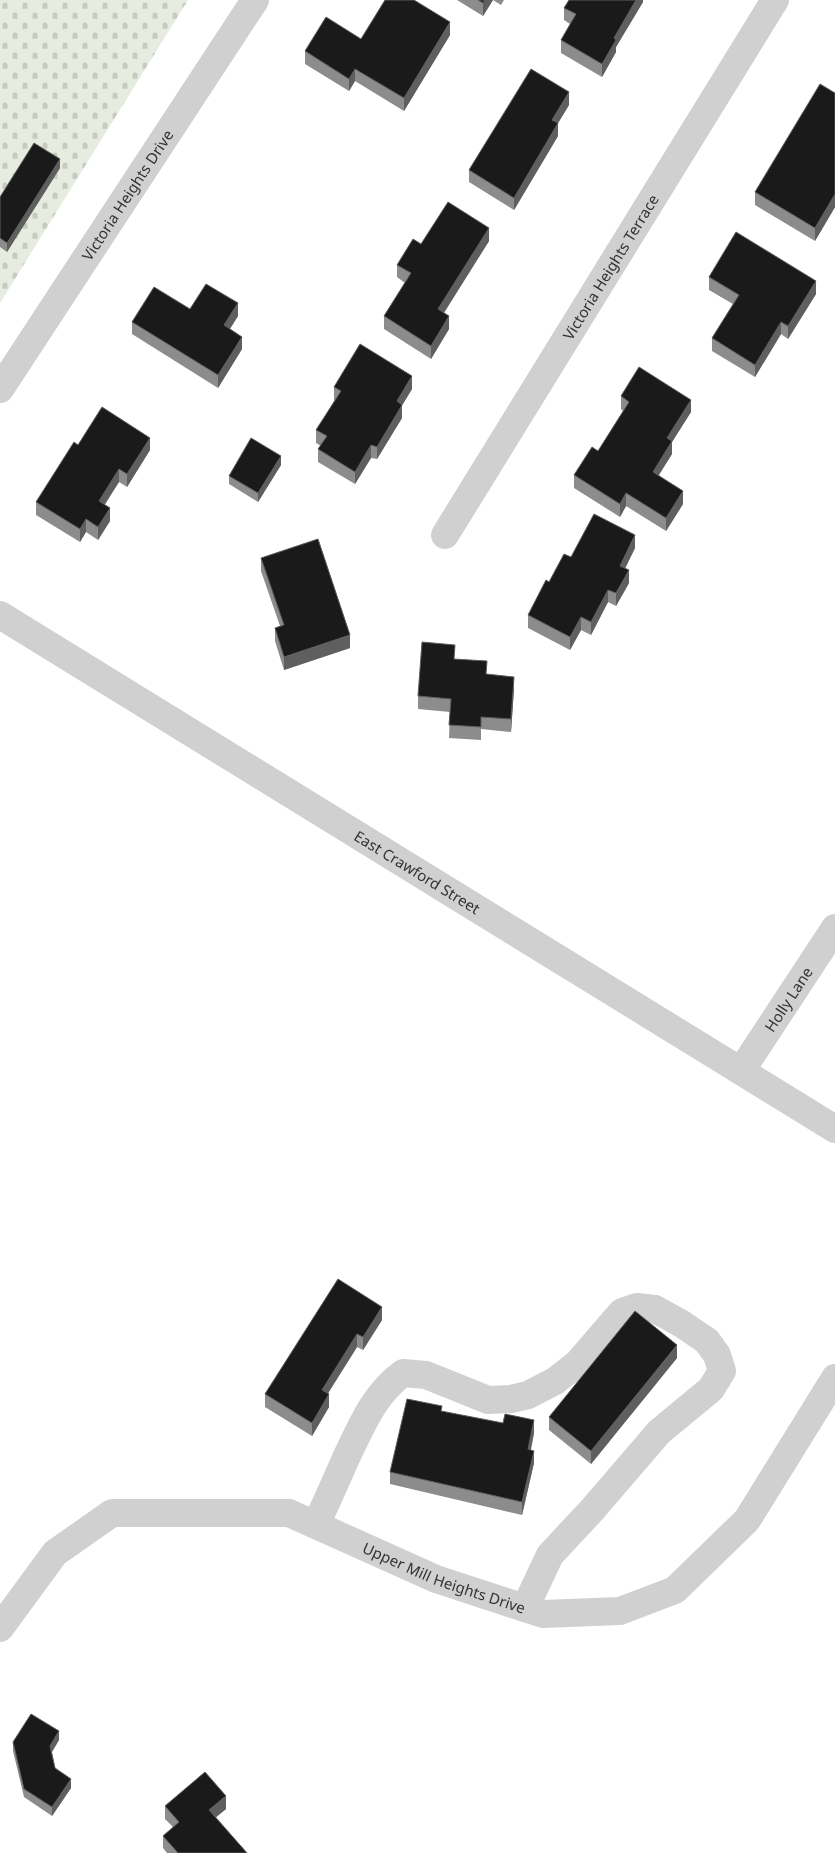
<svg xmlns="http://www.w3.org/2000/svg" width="835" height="1853" font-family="'Noto Sans',sans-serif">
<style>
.cemetery{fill:url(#cemetery-stones)}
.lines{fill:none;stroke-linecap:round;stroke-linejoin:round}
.minor{stroke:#d0d0d0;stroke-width:28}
.wall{fill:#8c8c8c}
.shaded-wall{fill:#5f5f5f}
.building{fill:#1a1a1a;stroke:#5f5f5f}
.labels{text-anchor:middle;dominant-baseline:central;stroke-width:5;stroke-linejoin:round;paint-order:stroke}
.street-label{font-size:15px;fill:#333;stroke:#fff}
</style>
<defs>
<pattern id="cemetery-stones" width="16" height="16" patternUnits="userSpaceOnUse" patternTransform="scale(1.25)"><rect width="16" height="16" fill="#e6ecdf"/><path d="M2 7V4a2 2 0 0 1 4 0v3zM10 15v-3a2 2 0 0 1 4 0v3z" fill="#c6cbc0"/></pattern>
</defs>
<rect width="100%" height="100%" fill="#fff"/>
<path class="cemetery" d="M 0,0 L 188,0 L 0,303 Z"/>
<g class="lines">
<g class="minor">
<path id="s1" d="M 0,389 L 255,0"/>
<path id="s2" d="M 445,535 L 775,0"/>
<path id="s3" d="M 0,615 L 835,1129"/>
<path id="s4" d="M 741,1071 L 835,928"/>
<path d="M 316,1525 C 326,1503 336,1481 346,1458 C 361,1427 374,1394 403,1373 L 426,1375 L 488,1400 L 511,1399 L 528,1395 L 555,1381 L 578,1363 L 622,1312 L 637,1307 L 655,1309 L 682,1324 L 707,1341 L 717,1355 L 722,1371 L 711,1389 L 659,1432 L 592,1510 L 550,1555 L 525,1608"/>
<path id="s5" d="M 0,1628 L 55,1553 L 112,1513 L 289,1513 L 436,1579 L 543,1614 L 620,1611 L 675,1590 L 747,1520 L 835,1378"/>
</g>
</g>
<g class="wall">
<path d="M 457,0 L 493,0 L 483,16 Z"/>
<path d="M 493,0 L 504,0 L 501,5 Z"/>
<path d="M 643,0 L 643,2 L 616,47 L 616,52 L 602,77 L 561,53 L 561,40 L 570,24 L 564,20 L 564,8 Z"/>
<path d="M 450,35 L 404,111 L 355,81 L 349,91 L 305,64 L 305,51 L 361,39 Z"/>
<path d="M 835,93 L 835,207 L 815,241 L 755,205 L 755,192 Z"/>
<path d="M 569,105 L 558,123 L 558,136 L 514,210 L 469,182 L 469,170 Z"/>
<path d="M 60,168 L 7,252 L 0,247 L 0,197 Z"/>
<path d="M 489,241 L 444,313 L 449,329 L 431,359 L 384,329 L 384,316 L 405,283 L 397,277 L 397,265 L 421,244 Z"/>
<path d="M 709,277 L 816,294 L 788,339 L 781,334 L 755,377 L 712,351 L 712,338 L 733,304 L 709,290 Z"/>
<path d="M 190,309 L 238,316 L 230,329 L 242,349 L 218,388 L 132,334 L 132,322 Z"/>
<path d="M 334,387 L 412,389 L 402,405 L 402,418 L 377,459 L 371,458 L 355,484 L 318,462 L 318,449 L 321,446 L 316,443 L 316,430 L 335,400 L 334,400 Z"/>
<path d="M 621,396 L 691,412 L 672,442 L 672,454 L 659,475 L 683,504 L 666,531 L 626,506 L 620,517 L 574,488 L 574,475 L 598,451 L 623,411 L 621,409 Z"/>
<path d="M 78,445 L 150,450 L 127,487 L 119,482 L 104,504 L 110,521 L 98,540 L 86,532 L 80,542 L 36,515 L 36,502 Z"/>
<path d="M 281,465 L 258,502 L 229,484 L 229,476 Z"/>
<path d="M 635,548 L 625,568 L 629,583 L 616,606 L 608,602 L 591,635 L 581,630 L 570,650 L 528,628 L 528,615 L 549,582 L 571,557 Z"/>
<path d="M 261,558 L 350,648 L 284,670 L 275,641 L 275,628 L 280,626 L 261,571 Z"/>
<path d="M 455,659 L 487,674 L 514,689 L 511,732 L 481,729 L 481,740 L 449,738 L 450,712 L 418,709 L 418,696 Z"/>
<path d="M 338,1279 L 382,1320 L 363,1350 L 357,1347 L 328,1393 L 329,1407 L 312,1436 L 265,1407 L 265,1394 Z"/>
<path d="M 677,1358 L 591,1464 L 549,1430 L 549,1417 Z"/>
<path d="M 442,1411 L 534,1433 L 531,1450 L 534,1463 L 522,1515 L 390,1484 L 390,1472 Z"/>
<path d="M 59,1740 L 52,1752 L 55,1768 L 71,1788 L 52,1816 L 24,1797 L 13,1751 L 13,1742 Z"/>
<path d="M 165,1806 L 226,1809 L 216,1817 L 247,1853 L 167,1853 L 163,1848 L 163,1836 L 173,1827 L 165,1819 Z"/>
</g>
<g class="shaded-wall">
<path d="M 485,0 L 493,0 L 483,16 L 483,3 Z"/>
<path d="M 636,0 L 643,0 L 643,2 L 616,47 L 616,52 L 602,77 L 602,64 L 614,38 Z"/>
<path d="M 450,22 L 450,35 L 404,111 L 404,98 Z"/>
<path d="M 355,69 L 355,81 L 349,91 L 349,79 Z"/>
<path d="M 569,92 L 569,105 L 552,133 L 552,120 Z"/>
<path d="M 558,123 L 558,136 L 514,210 L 514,198 Z"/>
<path d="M 60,159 L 60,168 L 7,252 L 7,243 Z"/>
<path d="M 835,194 L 835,207 L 815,241 L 815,228 Z"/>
<path d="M 489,228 L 489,241 L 438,322 L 438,309 Z"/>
<path d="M 816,281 L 816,294 L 788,339 L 788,326 Z"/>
<path d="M 238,303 L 238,316 L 224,338 L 224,325 Z"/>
<path d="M 449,316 L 449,329 L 431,359 L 431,346 Z"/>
<path d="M 781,322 L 781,334 L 755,377 L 755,365 Z"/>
<path d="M 242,337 L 242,349 L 218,388 L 218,375 Z"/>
<path d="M 412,376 L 412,389 L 397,414 L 397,401 Z"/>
<path d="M 691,400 L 691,412 L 672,442 L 672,454 L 653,484 L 653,472 L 667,438 Z"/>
<path d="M 402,405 L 402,418 L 377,459 L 377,447 Z"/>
<path d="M 150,438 L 150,450 L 127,487 L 127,474 Z"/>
<path d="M 371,445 L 371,458 L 355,484 L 355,472 Z"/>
<path d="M 281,456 L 281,465 L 258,502 L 258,493 Z"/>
<path d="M 119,469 L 119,482 L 99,514 L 99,501 Z"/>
<path d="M 683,491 L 683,504 L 666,531 L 666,518 Z"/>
<path d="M 626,493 L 626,506 L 620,517 L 620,504 Z"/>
<path d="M 110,508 L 110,521 L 98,540 L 98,527 Z"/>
<path d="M 86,519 L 86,532 L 80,542 L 80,529 Z"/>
<path d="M 635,535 L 635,548 L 620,579 L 620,566 Z"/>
<path d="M 629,570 L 629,583 L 616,606 L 616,593 Z"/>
<path d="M 608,590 L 608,602 L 591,635 L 591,622 Z"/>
<path d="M 581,617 L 581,630 L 570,650 L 570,637 Z"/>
<path d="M 350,635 L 350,648 L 284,670 L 284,657 Z"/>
<path d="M 514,677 L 514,689 L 511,732 L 511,719 Z"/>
<path d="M 382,1307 L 382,1320 L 363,1350 L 363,1337 Z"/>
<path d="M 357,1334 L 357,1347 L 322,1403 L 322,1390 Z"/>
<path d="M 677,1345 L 677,1358 L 591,1464 L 591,1451 Z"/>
<path d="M 329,1394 L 329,1407 L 312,1436 L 312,1423 Z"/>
<path d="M 534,1420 L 534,1433 L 528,1462 L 528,1449 Z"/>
<path d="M 534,1451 L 534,1463 L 522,1515 L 522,1502 Z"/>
<path d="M 59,1731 L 59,1740 L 50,1755 L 50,1746 Z"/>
<path d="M 71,1779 L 71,1788 L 52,1816 L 52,1807 Z"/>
<path d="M 226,1796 L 226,1809 L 209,1823 L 209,1810 Z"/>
</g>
<g class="building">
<path d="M 385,0 L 414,0 L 450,22 L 404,98 L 355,69 L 349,79 L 305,51 L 326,17 L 361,39 Z"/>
<path d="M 478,0 L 485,0 L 483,3 Z"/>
<path d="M 569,0 L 636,0 L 614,38 L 616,40 L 602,64 L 561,40 L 576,14 L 564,8 Z"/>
<path d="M 531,69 L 569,92 L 552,120 L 558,123 L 514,198 L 469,170 Z"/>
<path d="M 820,84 L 835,93 L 835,194 L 815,228 L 755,192 Z"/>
<path d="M 34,143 L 60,159 L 7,243 L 0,238 L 0,197 Z"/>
<path d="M 448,202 L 489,228 L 438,309 L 449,316 L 431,346 L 384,316 L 411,273 L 397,265 L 413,239 L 421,244 Z"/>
<path d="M 736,232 L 816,281 L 788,326 L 781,322 L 755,365 L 712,338 L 739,295 L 709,277 Z"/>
<path d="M 206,284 L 238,303 L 224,325 L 242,337 L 218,375 L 132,322 L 154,287 L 190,309 Z"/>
<path d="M 360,344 L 412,376 L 397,401 L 402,405 L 377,447 L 371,445 L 355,472 L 318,449 L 327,436 L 316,430 L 341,391 L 334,387 Z"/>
<path d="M 639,367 L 691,400 L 667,438 L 672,441 L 653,472 L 683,491 L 666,518 L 626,493 L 620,504 L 574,475 L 592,447 L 598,451 L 629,402 L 621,396 Z"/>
<path d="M 102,407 L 150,438 L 127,474 L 119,469 L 99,501 L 110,508 L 98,527 L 86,519 L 80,529 L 36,502 L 74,442 L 78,445 Z"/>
<path d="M 251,438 L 281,456 L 258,493 L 229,476 Z"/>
<path d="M 594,514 L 635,535 L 620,566 L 629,570 L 616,593 L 608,590 L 591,622 L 581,617 L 570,637 L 528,615 L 546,580 L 549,582 L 564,554 L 571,557 Z"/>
<path d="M 318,539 L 350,635 L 284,657 L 275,628 L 284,625 L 261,558 Z"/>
<path d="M 422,642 L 455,645 L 454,659 L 487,661 L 486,674 L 514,677 L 511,719 L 481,717 L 481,727 L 449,725 L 451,699 L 418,696 Z"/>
<path d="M 338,1279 L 382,1307 L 363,1337 L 357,1334 L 322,1390 L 329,1394 L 312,1423 L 265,1394 Z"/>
<path d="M 635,1311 L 677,1345 L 591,1451 L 549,1417 Z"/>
<path d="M 407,1399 L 442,1406 L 441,1411 L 503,1423 L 505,1414 L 534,1420 L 528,1449 L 534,1451 L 522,1502 L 390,1472 Z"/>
<path d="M 31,1714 L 59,1731 L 50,1746 L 55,1768 L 71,1779 L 52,1807 L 24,1789 L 13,1742 Z"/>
<path d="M 205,1772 L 226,1796 L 209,1810 L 247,1853 L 178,1853 L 163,1836 L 179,1822 L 165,1806 Z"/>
</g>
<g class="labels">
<g class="street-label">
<text stroke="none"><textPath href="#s1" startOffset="232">Victoria Heights Drive</textPath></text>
<text stroke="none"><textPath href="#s2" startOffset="315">Victoria Heights Terrace</textPath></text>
<text stroke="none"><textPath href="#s3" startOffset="490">East Crawford Street</textPath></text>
<text stroke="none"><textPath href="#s4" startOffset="86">Holly Lane</textPath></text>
<text stroke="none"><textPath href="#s5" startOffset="508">Upper Mill Heights Drive</textPath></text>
</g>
</g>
</svg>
